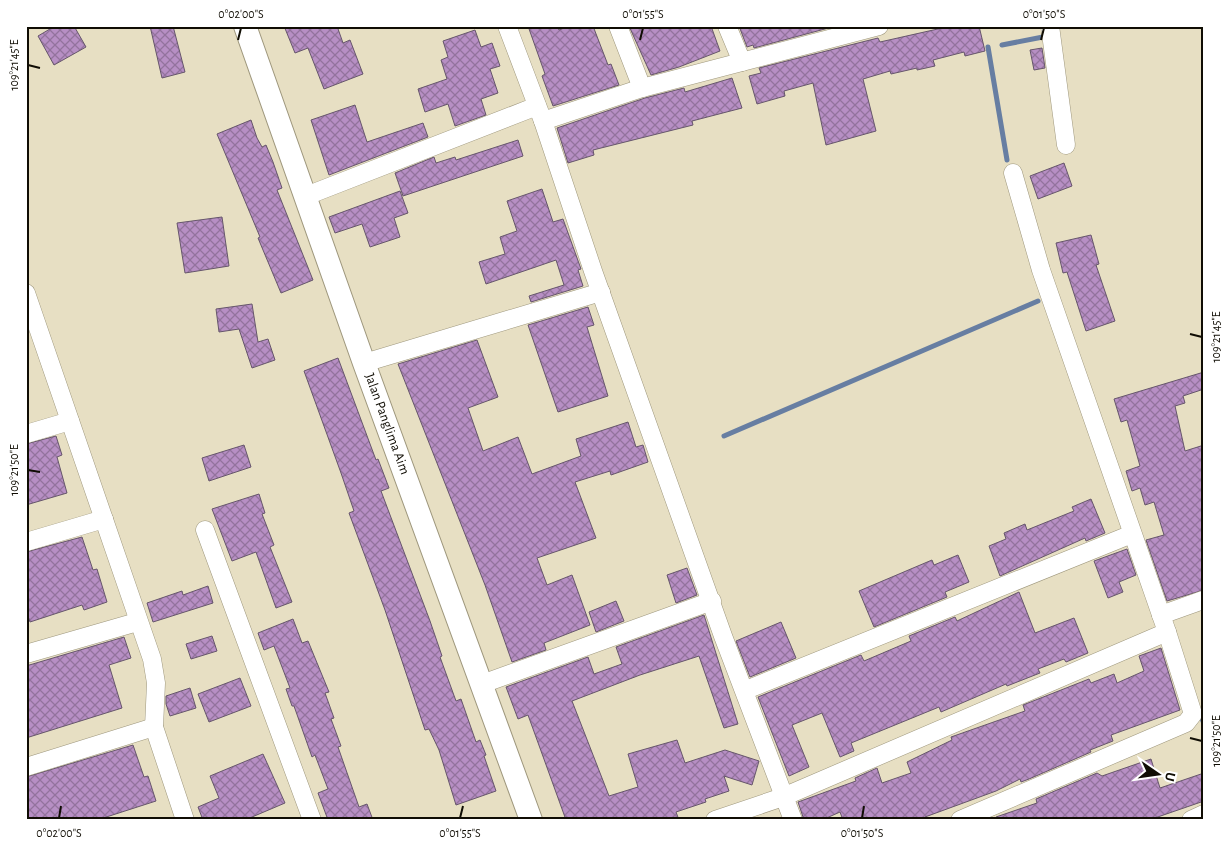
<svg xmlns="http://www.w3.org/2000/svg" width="1230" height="846" font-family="'Alegreya Sans',sans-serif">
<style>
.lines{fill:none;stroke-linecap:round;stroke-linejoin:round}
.stream{stroke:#677ea2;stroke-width:5}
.building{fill:url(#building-cross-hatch);stroke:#66566b}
.minor-casing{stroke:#9e977d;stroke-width:19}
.tertiary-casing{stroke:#9e977d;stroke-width:24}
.minor{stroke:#fff;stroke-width:18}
.tertiary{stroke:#fff;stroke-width:22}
.ticks{fill:none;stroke:#100d04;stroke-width:2}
.labels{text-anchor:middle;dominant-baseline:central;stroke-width:4.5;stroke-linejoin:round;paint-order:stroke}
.street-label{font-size:14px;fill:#100d04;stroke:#fff}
.neatline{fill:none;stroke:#100d04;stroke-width:2}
.ticks-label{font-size:12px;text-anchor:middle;fill:#100d04}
</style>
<defs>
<pattern id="building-cross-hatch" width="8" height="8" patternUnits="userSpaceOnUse" patternTransform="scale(1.25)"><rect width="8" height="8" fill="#b78fc4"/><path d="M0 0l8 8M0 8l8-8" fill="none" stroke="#93739d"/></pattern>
</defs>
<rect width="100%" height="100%" fill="#e7dfc3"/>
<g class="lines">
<g class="stream">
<path d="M 1002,45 L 1048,36"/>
<path d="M 988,47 L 1007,160"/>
<path d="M 724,436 L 1038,301"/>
<path d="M 1199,710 L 1204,724"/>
</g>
</g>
<g class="building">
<path d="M 55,26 L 74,26 L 86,47 L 54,65 L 38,36 Z"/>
<path d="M 150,26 L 173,26 L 185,72 L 162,78 Z"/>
<path d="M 284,26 L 337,26 L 343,43 L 350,40 L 363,74 L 324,89 L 308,48 L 295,53 Z"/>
<path d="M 528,26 L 557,26 L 559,30 L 569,26 L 593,26 L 608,65 L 611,64 L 619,85 L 553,106 L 542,76 L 545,74 Z"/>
<path d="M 629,26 L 711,26 L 720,51 L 679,67 L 651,75 Z"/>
<path d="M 739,26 L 836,26 L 754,48 L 753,45 L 747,47 Z"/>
<path d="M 951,26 L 979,26 L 985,51 L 965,56 L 964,52 L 933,60 L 935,66 L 917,70 L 917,68 L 891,74 L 890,71 L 863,79 L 876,131 L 826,145 L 813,83 L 784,91 L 785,96 L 757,104 L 749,76 L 761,73 L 759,68 L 878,38 L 880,42 Z"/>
<path d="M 475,30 L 481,47 L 492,43 L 500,66 L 490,69 L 498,93 L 481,99 L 486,115 L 455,126 L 448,104 L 425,112 L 418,89 L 447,79 L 441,60 L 448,57 L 443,41 Z"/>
<path d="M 1042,48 L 1045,68 L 1034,70 L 1030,50 Z"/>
<path d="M 732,78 L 742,108 L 692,121 L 693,125 L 593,150 L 594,155 L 568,163 L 557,128 L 645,98 L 684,88 L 685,92 Z"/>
<path d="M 355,105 L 367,142 L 423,123 L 428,137 L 329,175 L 311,120 Z"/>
<path d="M 251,120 L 257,138 L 262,147 L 266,145 L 273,162 L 282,188 L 277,190 L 313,280 L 281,293 L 258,238 L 260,237 L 217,134 Z"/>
<path d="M 518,140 L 523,156 L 403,196 L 395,173 L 434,157 L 436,163 L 455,157 L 456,160 Z"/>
<path d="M 1064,163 L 1072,186 L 1038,199 L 1030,176 Z"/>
<path d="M 542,189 L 553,222 L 563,219 L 581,269 L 578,270 L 583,286 L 531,302 L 529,296 L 564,285 L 556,260 L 486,284 L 479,262 L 505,254 L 500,237 L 517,231 L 507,201 Z"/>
<path d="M 400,191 L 408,213 L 394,218 L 400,237 L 370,247 L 362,224 L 335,233 L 329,217 Z"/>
<path d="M 222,217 L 229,266 L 185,273 L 177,223 Z"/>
<path d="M 1091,235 L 1099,264 L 1096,265 L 1115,321 L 1086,331 L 1067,272 L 1063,273 L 1056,243 Z"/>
<path d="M 252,304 L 258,342 L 268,339 L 275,360 L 252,368 L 239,329 L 219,332 L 216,309 Z"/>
<path d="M 588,307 L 594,325 L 587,327 L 608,396 L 558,412 L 528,325 Z"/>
<path d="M 477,340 L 498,397 L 468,408 L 483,451 L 518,437 L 532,474 L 581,456 L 576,439 L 628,422 L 636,447 L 643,445 L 648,462 L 611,475 L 610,471 L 575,482 L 596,538 L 537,558 L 547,585 L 572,575 L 590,625 L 544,643 L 546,650 L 512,662 L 485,585 L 398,364 Z"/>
<path d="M 338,358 L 376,460 L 378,459 L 389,488 L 381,491 L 430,621 L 442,656 L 440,657 L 456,701 L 461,699 L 476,742 L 480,740 L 486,755 L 484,756 L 496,791 L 456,805 L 439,750 L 429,729 L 425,730 L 385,610 L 349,513 L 354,511 L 341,473 L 304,371 Z"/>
<path d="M 1204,372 L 1204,389 L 1183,396 L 1185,403 L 1175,406 L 1185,451 L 1204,445 L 1204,590 L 1167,601 L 1146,540 L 1164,535 L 1154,502 L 1145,505 L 1140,488 L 1132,491 L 1126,471 L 1140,466 L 1127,420 L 1121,422 L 1114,399 Z"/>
<path d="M 56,436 L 62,455 L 57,457 L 67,493 L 26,505 L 26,444 Z"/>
<path d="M 244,445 L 251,467 L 209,481 L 202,458 Z"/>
<path d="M 259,494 L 265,513 L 262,514 L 274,545 L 270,547 L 292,602 L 276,608 L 256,552 L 232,561 L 212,509 Z"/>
<path d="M 1091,499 L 1105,533 L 1086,541 L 1085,538 L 1000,576 L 989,546 L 1006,539 L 1004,533 L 1025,524 L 1027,530 L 1074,511 L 1072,507 Z"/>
<path d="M 82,537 L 93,570 L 97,569 L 107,602 L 84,610 L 82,605 L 30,622 L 26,611 L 26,552 Z"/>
<path d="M 1127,549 L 1136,575 L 1119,582 L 1123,592 L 1108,598 L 1094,561 Z"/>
<path d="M 958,555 L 969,582 L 945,592 L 947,597 L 874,627 L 859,591 L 932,560 L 934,565 Z"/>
<path d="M 687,568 L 697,595 L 676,603 L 667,575 Z"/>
<path d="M 208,586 L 213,603 L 153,622 L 147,603 L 182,591 L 183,595 Z"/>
<path d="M 1019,592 L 1035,633 L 1074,618 L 1088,653 L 1066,662 L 1064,659 L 1038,669 L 1040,673 L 1007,686 L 1006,684 L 941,712 L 939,707 L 851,743 L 854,751 L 840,757 L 822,713 L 792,725 L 809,767 L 789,776 L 758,697 L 861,655 L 864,661 L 911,641 L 909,636 L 955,617 L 957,621 Z"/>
<path d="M 616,601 L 624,621 L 596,632 L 589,612 Z"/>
<path d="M 704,615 L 738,724 L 724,728 L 699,656 L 640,675 L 572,701 L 609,796 L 638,787 L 628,754 L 677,740 L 685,763 L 725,750 L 759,761 L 752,785 L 724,776 L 729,791 L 705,799 L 706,802 L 676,812 L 679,820 L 566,820 L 528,715 L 518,719 L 506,687 L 588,657 L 594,674 L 622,664 L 616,647 Z"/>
<path d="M 293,619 L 302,643 L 308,641 L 329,692 L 325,693 L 334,718 L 331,719 L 341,746 L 338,747 L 359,807 L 367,804 L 373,820 L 328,820 L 318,793 L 328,789 L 315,755 L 312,757 L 294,706 L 292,706 L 286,689 L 290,688 L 274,646 L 264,650 L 258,633 Z"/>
<path d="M 781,622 L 796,658 L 750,677 L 736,641 Z"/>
<path d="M 212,636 L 217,651 L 191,659 L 186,644 Z"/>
<path d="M 124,637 L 131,658 L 109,665 L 122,708 L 26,738 L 26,666 Z"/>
<path d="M 1161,648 L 1180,710 L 1111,735 L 1113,741 L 1090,750 L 1091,752 L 1029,779 L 1021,782 L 1020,779 L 996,791 L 925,817 L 926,820 L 843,820 L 840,812 L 822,820 L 804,820 L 798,802 L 856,781 L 855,778 L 877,768 L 882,783 L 911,773 L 907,762 L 952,740 L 951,737 L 1025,711 L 1023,705 L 1089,679 L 1091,683 L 1114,674 L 1117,683 L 1144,671 L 1139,656 Z"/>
<path d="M 240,678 L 251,706 L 209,722 L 198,694 Z"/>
<path d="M 190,688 L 196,708 L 170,716 L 166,704 L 166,696 Z"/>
<path d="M 133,745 L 144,777 L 148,776 L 156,801 L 97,820 L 26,820 L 26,777 Z"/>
<path d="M 263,754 L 285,803 L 245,820 L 203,820 L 198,807 L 219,798 L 210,776 Z"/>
<path d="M 1151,759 L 1160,788 L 1204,773 L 1204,801 L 1149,820 L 996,820 L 996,817 L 1037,803 L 1036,799 L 1097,773 L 1102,776 Z"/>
</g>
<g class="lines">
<defs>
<g id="minor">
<path d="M 507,26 L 543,121 L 593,271 L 723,636 L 793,820"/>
<path d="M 618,26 L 642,88"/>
<path d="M 727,26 L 742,62"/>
<path d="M 1050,26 L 1066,145"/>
<path d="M 543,121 L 642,88 L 879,26"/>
<path d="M 306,196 L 537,106"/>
<path d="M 26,293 L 152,659 L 156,683 L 154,727 L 185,820"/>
<path d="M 364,363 L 601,292"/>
<path d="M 26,434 L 70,421"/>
<path d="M 205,530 L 312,820"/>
<path d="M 26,542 L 104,519"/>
<path d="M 1161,615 L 1203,600"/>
<path d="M 26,654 L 137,622"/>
<path d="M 482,684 L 712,601"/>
<path d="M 746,690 L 1132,534"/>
<path d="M 26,767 L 154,727"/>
<path d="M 715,820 L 783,797 L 1167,632"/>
<path d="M 960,820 L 1186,723 L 1193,714 L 1167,632 L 1041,270 L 1013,173"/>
<path d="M 1191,820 L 1204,814"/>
</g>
<path id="tertiary" d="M 245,26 L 364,363 L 531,820"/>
</defs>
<use href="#minor" class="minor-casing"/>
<use href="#tertiary" class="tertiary-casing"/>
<use href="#minor" class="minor"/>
<use href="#tertiary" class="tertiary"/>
</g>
<path class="ticks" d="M 238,40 L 241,28M 640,40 L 643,28M 1041,40 L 1044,28M 28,65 L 40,68M 1190,334 L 1202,337M 28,470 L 40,472M 1190,738 L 1202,741M 59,818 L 61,806M 460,818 L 463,806M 862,818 L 864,806"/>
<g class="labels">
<g class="street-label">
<text transform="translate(387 424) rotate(70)">Jalan Panglima Aim</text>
</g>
</g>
<rect width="1230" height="846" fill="none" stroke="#ffffff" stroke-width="55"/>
<g transform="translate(1158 774) rotate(103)" stroke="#ffffff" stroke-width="4" paint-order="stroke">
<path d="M0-4L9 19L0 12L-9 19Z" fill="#100d04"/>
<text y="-8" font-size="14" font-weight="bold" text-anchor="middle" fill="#100d04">U</text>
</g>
<rect x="28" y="28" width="1174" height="790" class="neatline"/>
<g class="ticks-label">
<text x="241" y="18">0°02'00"S</text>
<text x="643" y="18">0°01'55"S</text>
<text x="1044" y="18">0°01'50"S</text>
<text transform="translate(14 65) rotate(-90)" y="4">109°21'45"E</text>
<text transform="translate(1216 337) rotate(-90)" y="4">109°21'45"E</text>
<text transform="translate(14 470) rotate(-90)" y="4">109°21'50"E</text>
<text transform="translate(1216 741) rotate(-90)" y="4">109°21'50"E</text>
<text x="59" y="837">0°02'00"S</text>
<text x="460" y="837">0°01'55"S</text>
<text x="862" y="837">0°01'50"S</text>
</g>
</svg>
